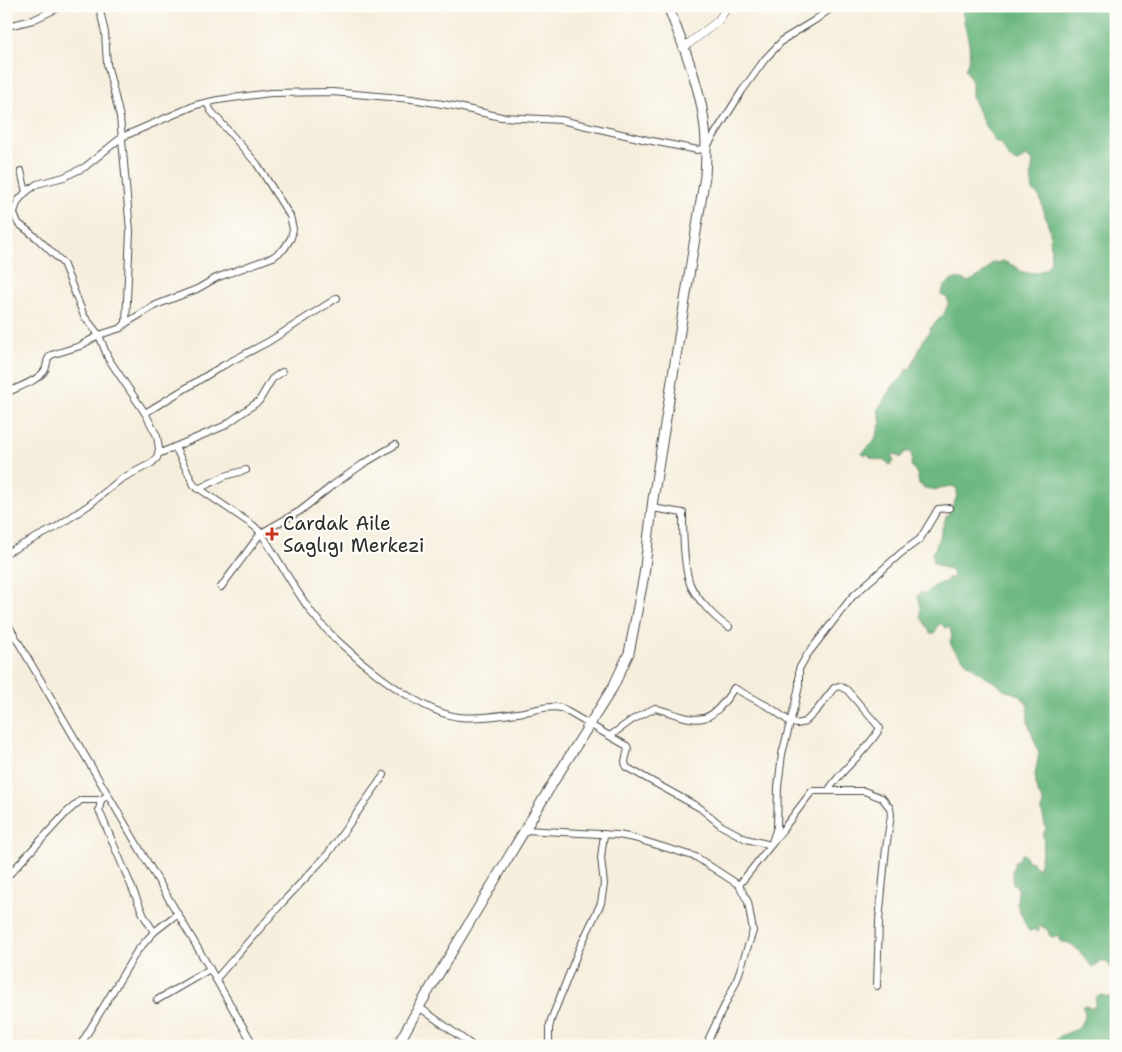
<svg xmlns="http://www.w3.org/2000/svg" width="1122" height="1052" font-family="'Shantell Sans',sans-serif">
<style>
.forest{fill:#6cb880;stroke:#4c7256}
.lines{fill:none;stroke-linecap:round;stroke-linejoin:round}
.minor-casing{stroke:#494846;stroke-width:8}
.tertiary-casing{stroke:#494846;stroke-width:9}
.secondary-casing{stroke:#494846;stroke-width:11}
.minor{stroke:#fff;stroke-width:6}
.tertiary{stroke:#fff;stroke-width:8}
.secondary{stroke:#fff;stroke-width:9}
.poi-dot{fill:#c8321e;stroke:#fdfcf7;stroke-width:2}
.labels{text-anchor:middle;dominant-baseline:central;stroke-width:4.5;stroke-linejoin:round;paint-order:stroke}
.poi-label{font-size:19px;fill:#2b2b2b;stroke:#fdfcf7;text-anchor:start}
</style>
<rect width="100%" height="100%" fill="#fdfcf7"/>
<filter id="ink" filterUnits="userSpaceOnUse"><feTurbulence type="fractalNoise" baseFrequency=".02" numOctaves="2"/><feDisplacementMap in="SourceGraphic" scale="10" xChannelSelector="R" yChannelSelector="G"/><feConvolveMatrix kernelMatrix="1 2 1 2 8 2 1 2 1" color-interpolation-filters="sRGB"/></filter>
<filter id="wash" filterUnits="userSpaceOnUse"><feTurbulence type="fractalNoise" baseFrequency=".0096" numOctaves="4" result="noise"/><feDisplacementMap in="SourceGraphic" scale="20" xChannelSelector="R" yChannelSelector="G"/><feGaussianBlur stdDeviation="1.12" result="paint"/><feColorMatrix in="noise" values="0 0 0 0 0 0 0 0 0 0 0 0 0 0 0 0 0 1.4 0 .05"/><feComposite in="paint" operator="in"/></filter>
<g filter="url(#wash)">
<rect width="100%" height="100%" fill="#f6eedc"/>
<g class="forest">
<path d="M 963,6 L 1116,6 L 1116,973 L 1114,973 L 1108,963 L 1101,961 L 1093,968 C 1085,959 1074,940 1061,942 L 1058,936 L 1057,936 L 1054,938 L 1049,935 L 1048,930 L 1039,925 L 1039,930 L 1038,932 L 1034,929 L 1031,931 L 1028,930 L 1017,904 L 1018,891 L 1016,885 L 1013,884 L 1012,872 L 1014,867 L 1014,863 L 1020,858 L 1022,854 L 1025,855 L 1027,861 L 1033,862 L 1036,867 L 1039,867 L 1044,843 L 1043,834 L 1046,829 L 1042,811 L 1043,802 L 1037,791 L 1035,775 L 1039,753 L 1028,723 L 1028,706 C 1026,703 1023,698 1020,696 C 1013,690 1005,695 999,685 C 986,678 955,656 950,642 L 952,637 L 950,627 L 945,628 L 941,623 L 938,626 L 935,633 L 930,633 L 928,628 L 921,617 L 920,603 L 917,595 L 921,592 L 925,594 C 931,589 938,582 946,582 L 948,578 L 954,578 L 950,569 L 941,567 L 933,563 L 932,553 L 935,549 L 946,517 L 948,516 C 950,506 959,500 957,489 L 953,486 L 939,488 L 937,490 L 925,488 L 919,484 L 917,474 L 911,465 L 912,456 L 910,452 L 905,452 L 900,458 L 898,455 L 894,454 L 892,456 L 894,462 L 890,465 L 885,461 L 871,458 L 868,454 L 864,455 L 862,453 L 873,443 L 877,434 L 881,422 L 878,409 L 893,386 L 902,378 L 907,369 L 911,368 L 924,339 L 930,331 L 931,327 L 944,314 L 949,302 L 946,297 L 941,295 C 943,284 956,273 967,282 C 976,279 989,271 992,263 L 994,262 L 997,263 L 1003,261 L 1018,268 L 1021,272 L 1036,273 L 1047,268 L 1051,261 L 1050,230 L 1045,216 L 1040,197 L 1033,191 L 1031,175 L 1033,161 L 1025,155 L 1023,159 L 1017,162 L 1010,159 L 1001,143 L 996,142 L 984,124 L 972,97 L 972,82 L 965,68 C 977,49 961,26 963,6 Z"/>
<path d="M 1116,993 L 1116,1046 L 1050,1046 L 1060,1036 L 1078,1029 L 1085,1016 L 1085,1012 L 1082,1007 L 1084,1005 L 1091,1008 L 1095,1006 L 1096,997 L 1101,995 L 1110,998 L 1113,994 Z"/>
</g>
</g>
<g filter="url(#ink)">
<g class="lines">
<defs>
<g id="minor">
<path d="M 12,25 L 33,20 L 62,6"/>
<path d="M 21,171 L 26,192"/>
<path d="M 126,323 L 156,305 L 197,289 L 216,278 L 273,257 L 284,249 L 291,238 L 293,229 L 290,216 L 257,164 L 211,111 L 207,103"/>
<path d="M 6,393 C 18,387 38,381 45,370 C 48,364 45,360 51,355 L 80,346 L 99,335 L 121,328 L 126,323 L 130,231 L 120,117 L 107,64 L 105,33 L 99,6"/>
<path d="M 145,413 L 224,365 L 268,342 L 337,298"/>
<path d="M 175,447 L 194,485 L 254,526 L 261,533 C 278,559 293,587 312,613 C 338,647 416,712 459,717 C 480,719 503,715 524,712 C 537,710 548,705 561,708 L 627,746 L 628,749 L 625,761 L 626,767 L 700,808 L 722,826 L 735,833 L 746,839 L 771,845 L 812,791 L 864,791 L 882,798 L 890,808 L 891,815 L 886,848 L 879,921 L 877,986"/>
<path d="M 158,454 L 224,426 L 259,401 L 272,379 L 282,372"/>
<path d="M 198,489 L 225,476 L 246,470"/>
<path d="M 652,508 L 683,513 C 683,531 684,567 690,584 C 695,597 717,621 729,627"/>
<path d="M 6,553 L 55,528 L 89,505 L 121,479 L 152,463 L 157,458 L 159,449 L 157,436 L 145,413 L 108,358 L 99,335 L 84,316 L 63,263 L 37,238 L 18,223 L 15,216 L 14,212 L 18,201 L 26,192 L 37,184 L 64,177 L 85,167 L 122,137 L 196,105 L 218,100 L 270,93 L 332,92 L 412,99 L 454,106 L 501,117 L 561,120 L 647,140 L 698,150 L 706,148 L 742,91 L 765,59 L 784,39 L 815,20 L 834,6"/>
<path d="M 221,587 L 261,533 L 300,511 L 333,485 L 363,464 L 395,445"/>
<path d="M 6,621 L 210,969 L 254,1046"/>
<path d="M 610,736 L 632,720 L 655,708 C 698,721 707,730 734,688 L 771,708 L 790,722 L 797,724 L 805,722 L 817,710 L 834,688 L 839,686 L 847,690 L 880,728 C 866,753 842,768 828,791"/>
<path d="M 525,830 L 618,835 L 634,838 L 696,857 L 739,885 L 748,902 L 753,931 L 736,982 L 709,1038 L 712,1046"/>
<path d="M 6,878 L 66,813 L 81,800 L 101,800"/>
<path d="M 739,885 L 771,845 L 777,827 L 778,787 L 782,754 L 795,704 L 799,686 L 799,669 L 807,655 L 852,597 L 901,553 L 920,539 L 938,509 L 949,508"/>
<path d="M 154,932 L 177,914"/>
<path d="M 216,979 L 282,903 L 327,855 L 384,775"/>
<path d="M 157,1000 L 210,969"/>
<path d="M 419,1007 L 473,1046"/>
<path d="M 81,1044 L 137,951 L 154,932 L 144,916 L 99,810 L 101,800 L 108,795"/>
<path d="M 549,1046 L 549,1028 L 551,1020 L 579,949 L 601,903 L 604,884 L 601,858 L 604,834"/>
</g>
<path id="tertiary" d="M 683,48 L 718,21 L 728,6"/>
<path id="secondary" d="M 397,1046 L 419,1007 L 554,781 L 613,687 L 629,653 L 644,575 L 653,499 L 705,176 C 706,160 707,144 705,129 C 701,86 683,46 668,6"/>
</defs>
<use href="#minor" class="minor-casing"/>
<use href="#tertiary" class="tertiary-casing"/>
<use href="#secondary" class="secondary-casing"/>
<use href="#minor" class="minor"/>
<use href="#tertiary" class="tertiary"/>
<use href="#secondary" class="secondary"/>
</g>
</g>
<path class="poi-dot" d="M269.5 526.5h5v5h5v5h-5v5h-5v-5h-5v-5h5z"/>
<g class="labels">
<g class="poi-label">
<text x="283" y="523">Cardak Aile<tspan x="283" dy="22">Saglıgı Merkezi</tspan></text>
</g>
</g>
<rect width="1122" height="1052" fill="none" stroke="#fdfcf7" stroke-width="25"/>
</svg>
